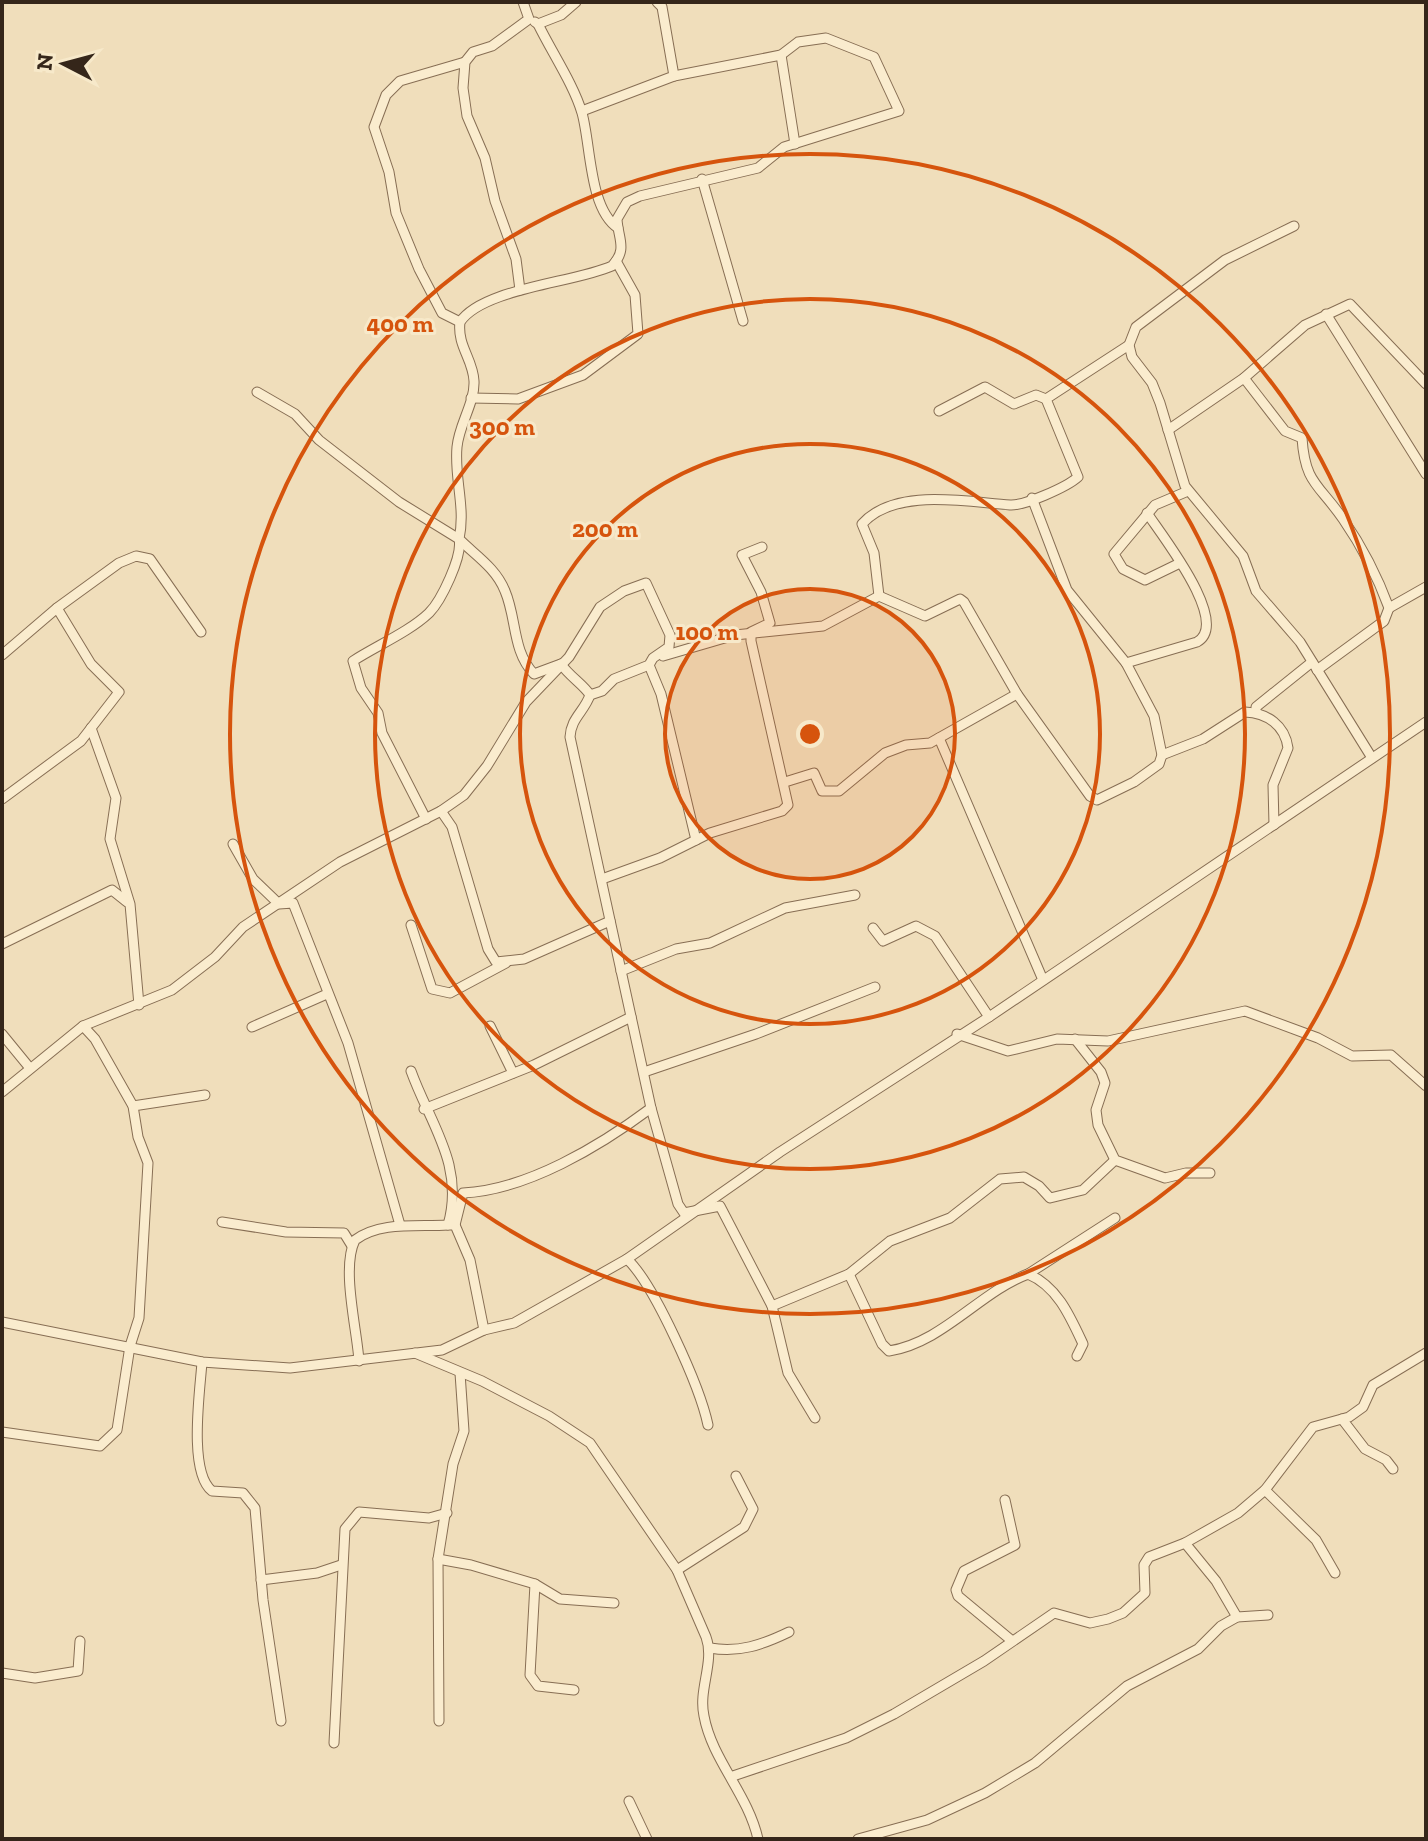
<svg xmlns="http://www.w3.org/2000/svg" width="1428" height="1841" font-family="'Zilla Slab',serif">
<style>
.lines{fill:none;stroke-linecap:round;stroke-linejoin:round}
.street-casing{stroke:#876e54;stroke-width:11}
.street{stroke:#faecce;stroke-width:9}
.ring{fill:none;stroke:#d6540d;stroke-width:4}
.centre{fill:#d6540d;stroke:#f7e9ca;stroke-width:4}
.ring-label{font-size:24px;text-anchor:middle;font-weight:bold;fill:#d6540d;stroke:#f7e9ca;stroke-width:6;stroke-linejoin:round;paint-order:stroke}
</style>
<rect width="100%" height="100%" fill="#f0debb"/>
<g class="lines">
<defs>
<g id="street">
<path d="M 535,22 L 538,24 L 561,15 L 576,2"/>
<path d="M 538,24 C 551,51 574,85 582,113 C 591,145 589,209 618,228"/>
<path d="M 781,55 L 795,144"/>
<path d="M 582,111 L 674,76 L 662,7 L 657,2"/>
<path d="M 702,179 L 743,321"/>
<path d="M 1294,226 L 1225,260 L 1136,327 L 1129,345 L 1132,357 L 1152,383 L 1160,403 L 1185,486 L 1243,556 L 1256,591 L 1300,642 L 1372,758"/>
<path d="M 520,290 L 516,259 L 495,201 L 485,158 L 467,116 L 463,88 L 465,62 L 473,52 L 492,46 L 529,19 L 523,2"/>
<path d="M 1326,314 L 1426,474"/>
<path d="M 460,322 L 442,313 L 419,269 L 396,213 L 389,172 L 374,127 L 386,95 L 400,81 L 465,62"/>
<path d="M 1244,378 L 1285,431 L 1302,438 C 1305,484 1319,484 1343,519 C 1361,545 1378,578 1389,608 L 1384,621 L 1317,670"/>
<path d="M 257,392 L 295,414 L 319,440 L 399,502 L 459,539 C 463,556 441,601 429,613 C 409,632 376,646 353,661 L 361,688 L 378,713 L 382,733 L 426,819"/>
<path d="M 471,398 L 518,399 L 583,375 L 638,334 L 635,295 L 616,261"/>
<path d="M 939,411 L 985,387 L 1014,404 L 1036,395 L 1046,399"/>
<path d="M 1168,430 L 1244,378 L 1305,325 L 1350,304 L 1426,384"/>
<path d="M 1180,563 L 1145,580 L 1123,569 L 1114,554 L 1155,505 L 1188,491"/>
<path d="M 879,596 L 925,616 L 960,599 L 964,602 L 1017,694 L 1090,796 L 1097,800 L 1134,782 L 1159,764 L 1162,755 L 1154,716 L 1126,663 L 1067,590 L 1032,498"/>
<path d="M 879,596 L 874,553 L 862,524 C 895,487 966,502 1010,505 C 1024,506 1067,487 1078,477 L 1046,399 L 1129,345"/>
<path d="M 1389,608 L 1426,587"/>
<path d="M 2,655 L 57,608 L 119,563 L 136,556 L 150,559 L 201,632"/>
<path d="M 663,656 L 735,635 L 823,626 L 879,596"/>
<path d="M 1126,663 L 1197,642 C 1231,623 1163,537 1147,513"/>
<path d="M 561,664 L 534,674 C 512,651 517,619 505,591 C 496,568 475,555 459,539 C 466,508 454,478 457,447 C 459,424 475,403 474,381 C 473,359 457,346 460,322 C 483,288 574,283 612,266 C 628,249 618,239 617,219 L 627,202 L 640,196 L 758,168 L 784,147 L 899,111 L 874,57 L 826,38 L 798,42 L 781,55 L 674,76"/>
<path d="M 561,664 C 569,676 584,685 590,695"/>
<path d="M 649,665 L 661,694 L 696,840"/>
<path d="M 590,695 C 584,712 571,718 570,737 L 651,1108 L 678,1204 L 684,1213 L 720,1206 L 772,1306 L 788,1373 L 815,1418"/>
<path d="M 1256,712 L 1256,707 L 1312,662"/>
<path d="M 91,728 L 116,798 L 110,839 L 130,904 L 139,1005"/>
<path d="M 939,738 L 1043,980"/>
<path d="M 1162,755 L 1203,739 L 1245,712 C 1267,713 1285,725 1288,748 L 1273,785 L 1274,825"/>
<path d="M 785,782 L 814,773 L 822,791 L 839,791 L 885,753 L 906,745 L 930,743 L 1017,694"/>
<path d="M 2,799 L 81,741 L 119,692 L 91,664 L 57,608"/>
<path d="M 441,811 L 452,827 L 488,949 L 496,962 L 524,959 L 610,921"/>
<path d="M 233,844 L 253,879 L 279,904 L 293,903 L 348,1043 L 400,1225"/>
<path d="M 602,879 L 660,858 L 710,833 L 782,811 L 788,805 L 751,641 L 751,632 L 770,623 L 761,592 L 742,555 L 762,547"/>
<path d="M 411,925 L 432,989 L 450,993 L 506,963"/>
<path d="M 873,928 L 883,941 L 916,926 L 935,936 L 989,1017"/>
<path d="M 2,944 L 112,890 L 127,902"/>
<path d="M 621,971 L 676,949 L 710,943 L 785,908 L 855,895"/>
<path d="M 490,1026 L 513,1073"/>
<path d="M 252,1027 L 327,994"/>
<path d="M 2,1034 L 29,1067"/>
<path d="M 957,1034 L 1008,1051 L 1057,1039 L 1108,1041 L 1245,1011 L 1318,1038 L 1352,1056 L 1391,1055 L 1426,1086"/>
<path d="M 1075,1039 L 1101,1072 L 1105,1083 L 1096,1110 L 1098,1125 L 1115,1160 L 1165,1178 L 1186,1173 L 1210,1173"/>
<path d="M 411,1071 C 430,1124 465,1165 448,1225 L 455,1225 L 470,1260 L 484,1330"/>
<path d="M 644,1072 L 756,1034 L 875,987"/>
<path d="M 2,1092 L 83,1026 L 172,990 L 215,957 L 243,927 L 340,862 L 441,811 L 464,795 L 487,766 L 526,702 L 569,657 L 600,607 L 624,591 L 646,583 L 670,635 L 669,647 L 653,658 L 649,665 L 614,679 L 602,691 L 590,695"/>
<path d="M 133,1106 L 205,1095"/>
<path d="M 424,1109 L 534,1065 L 631,1017"/>
<path d="M 222,1222 L 286,1232 L 344,1233 L 352,1246"/>
<path d="M 455,1225 L 463,1193 C 527,1190 600,1146 651,1108"/>
<path d="M 627,1259 C 654,1284 700,1387 708,1425"/>
<path d="M 849,1274 L 882,1344 L 889,1351 C 942,1343 980,1292 1028,1274 C 1057,1286 1070,1316 1083,1344 L 1077,1356"/>
<path d="M 1028,1274 L 1115,1218"/>
<path d="M 772,1306 L 849,1274 L 890,1241 L 950,1218 L 1000,1179 L 1024,1177 L 1039,1186 L 1050,1198 L 1083,1190 L 1115,1160"/>
<path d="M 2,1322 L 202,1362 L 290,1368 L 442,1350 L 484,1330 L 514,1323 L 627,1259 L 780,1152 L 989,1017 L 1426,722"/>
<path d="M 415,1353 L 482,1381 L 549,1416 L 590,1443 L 677,1570 L 706,1637 C 715,1662 698,1689 704,1716 C 712,1760 748,1794 758,1839"/>
<path d="M 359,1361 C 357,1329 341,1268 355,1240 C 380,1221 418,1227 448,1225"/>
<path d="M 202,1362 C 200,1391 188,1472 212,1491 L 243,1493 L 255,1508 L 263,1600 L 281,1721"/>
<path d="M 1342,1419 L 1365,1449 L 1386,1460 L 1393,1469"/>
<path d="M 2,1432 L 100,1446 L 117,1430 L 130,1346 L 139,1318 L 148,1163 L 138,1137 L 133,1106 L 95,1039 L 83,1026"/>
<path d="M 1265,1490 L 1316,1540 L 1335,1573"/>
<path d="M 1005,1500 L 1015,1545 L 964,1571 L 956,1590 L 958,1596 L 1011,1640"/>
<path d="M 1185,1543 L 1216,1581 L 1237,1617"/>
<path d="M 438,1559 L 471,1565 L 535,1584 L 560,1599 L 614,1603"/>
<path d="M 677,1570 L 744,1527 L 753,1509 L 736,1476"/>
<path d="M 261,1580 L 317,1573 L 341,1565"/>
<path d="M 535,1584 L 530,1675 L 538,1686 L 574,1690"/>
<path d="M 710,1648 C 739,1653 762,1645 789,1632"/>
<path d="M 2,1673 L 35,1678 L 78,1671 L 80,1641"/>
<path d="M 439,1721 L 438,1559 L 453,1464 L 464,1431 L 460,1373"/>
<path d="M 334,1743 L 345,1529 L 359,1512 L 429,1518 L 447,1513"/>
<path d="M 733,1776 L 846,1738 L 894,1714 L 984,1661 L 1054,1613 L 1090,1623 L 1108,1619 L 1123,1613 L 1145,1593 L 1144,1565 L 1149,1557 L 1185,1543 L 1238,1513 L 1265,1490 L 1313,1427 L 1349,1417 L 1363,1407 L 1373,1385 L 1426,1353"/>
<path d="M 629,1801 L 647,1839"/>
<path d="M 858,1839 L 927,1820 L 985,1793 L 1035,1763 L 1127,1686 L 1198,1649 L 1221,1626 L 1237,1617 L 1268,1615"/>
</g>
</defs>
<use href="#street" class="street-casing"/>
<use href="#street" class="street"/>
</g>
<circle cx="810" cy="734" r="145" fill="#d6540d" fill-opacity=".12"/>
<g class="ring">
<circle cx="810" cy="734" r="145"/>
<circle cx="810" cy="734" r="290"/>
<circle cx="810" cy="734" r="435"/>
<circle cx="810" cy="734" r="580"/>
</g>
<circle cx="810" cy="734" r="12" class="centre"/>
<g class="ring-label">
<text x="400" y="332">400 m</text>
<text x="502" y="435">300 m</text>
<text x="605" y="537">200 m</text>
<text x="707" y="640">100 m</text>
</g>
<rect width="1428" height="1841" fill="none" stroke="#35261a" stroke-width="8"/>
<g transform="translate(64 64) rotate(276)" stroke="#f7e9ca" stroke-width="6" paint-order="stroke">
<path d="M0-6L14 30L0 20L-14 30Z" fill="#35261a"/>
<text y="-12" font-size="22" font-weight="bold" text-anchor="middle" fill="#35261a">N</text>
</g>
</svg>
